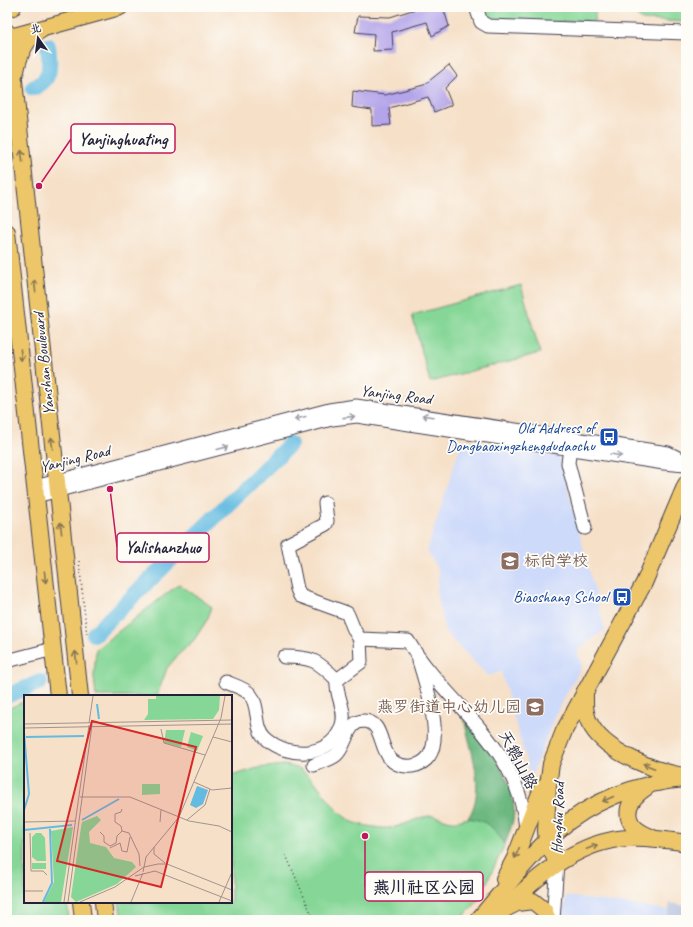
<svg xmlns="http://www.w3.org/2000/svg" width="693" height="927" font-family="Caveat,'LXGW WenKai TC',sans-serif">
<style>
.built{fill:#cedafa}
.industrial{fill:#b9c4de}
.green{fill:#86d797;stroke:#547c69}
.forest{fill:#6cb880;stroke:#476d5e}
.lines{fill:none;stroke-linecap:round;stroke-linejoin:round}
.river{stroke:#64bbe1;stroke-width:16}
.building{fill:#b4a4e9}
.minor-casing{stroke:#423e50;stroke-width:15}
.major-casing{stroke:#423e50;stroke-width:18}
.path{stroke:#423e50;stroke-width:1.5;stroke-dasharray:1 3;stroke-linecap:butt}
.minor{stroke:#fff;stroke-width:13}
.major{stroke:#ecc669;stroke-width:16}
.oneway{stroke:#877452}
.oneway2{stroke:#9c9ca7}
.labels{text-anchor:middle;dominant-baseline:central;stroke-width:3.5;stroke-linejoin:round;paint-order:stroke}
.street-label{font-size:16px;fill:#22223b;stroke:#fdfcf7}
.transit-label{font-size:16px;fill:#164399;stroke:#fdfcf7;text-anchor:end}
.education-label{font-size:16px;fill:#785e54;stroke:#fdfcf7;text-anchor:start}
.inset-river{fill:none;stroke:#64bbe1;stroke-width:2}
.inset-road{fill:none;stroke:#a19490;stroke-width:1}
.view{fill:#d62828;fill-opacity:0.15;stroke:#d62828;stroke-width:2}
.inset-edge{fill:none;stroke:#22223b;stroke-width:2}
.leader{fill:none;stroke:#c2185b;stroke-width:1.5}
.callout-dot{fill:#c2185b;stroke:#fdfcf7;stroke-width:1.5}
.callout{fill:#fdfcf7;stroke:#c2185b;stroke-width:1.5}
.callout-label{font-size:17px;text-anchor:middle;font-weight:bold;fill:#22223b}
</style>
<rect width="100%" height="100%" fill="#fdfcf7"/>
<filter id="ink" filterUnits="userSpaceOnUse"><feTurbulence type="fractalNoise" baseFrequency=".025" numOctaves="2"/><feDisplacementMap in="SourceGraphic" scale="8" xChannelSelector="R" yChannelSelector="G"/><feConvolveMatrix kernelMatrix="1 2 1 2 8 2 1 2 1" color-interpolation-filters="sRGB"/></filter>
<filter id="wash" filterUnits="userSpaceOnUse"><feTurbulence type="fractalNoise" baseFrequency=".012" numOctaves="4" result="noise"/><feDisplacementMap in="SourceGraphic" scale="16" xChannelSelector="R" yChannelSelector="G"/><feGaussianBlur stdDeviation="0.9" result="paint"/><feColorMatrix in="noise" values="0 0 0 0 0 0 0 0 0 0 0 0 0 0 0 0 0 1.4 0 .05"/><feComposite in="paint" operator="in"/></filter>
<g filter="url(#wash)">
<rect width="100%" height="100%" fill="#f6e0c8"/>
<g class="built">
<path d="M 462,441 L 559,456 L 605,630 L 577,650 L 582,666 L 555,715 L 531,777 L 501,672 L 488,676 L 445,632 L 437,593 L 439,572 L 427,550 Z"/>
<path d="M 566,896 L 668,910 L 667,920 L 562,920 Z"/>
</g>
<path class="industrial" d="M 670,903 L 686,906 L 686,920 L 667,920 Z"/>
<g class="green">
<path d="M 479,7 L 595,7 L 595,21 L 487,23 Z"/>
<path d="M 635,7 L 686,7 L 686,22 L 642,20 L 635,14 Z"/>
<path d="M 521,285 L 540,353 L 430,382 L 412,315 Z"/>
<path d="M 179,584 L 212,607 L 207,620 L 194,640 L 178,655 L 167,668 L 157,696 L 96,696 L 94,677 L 96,649 Z"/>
<path d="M 25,701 L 25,902 L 67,902 L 69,920 L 7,920 L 7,709 Z"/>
<path d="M 284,765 C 289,766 296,767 301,770 C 321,782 329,808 349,820 C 357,825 373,827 382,828 C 399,830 413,818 429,816 C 437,815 444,820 452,821 C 459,822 464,818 470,818 C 488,818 496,831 505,844 L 478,901 L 460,920 L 122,920 L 119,902 L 231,902 L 231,776 L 258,768 Z"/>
</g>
<path class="forest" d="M 464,719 C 486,745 513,774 514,811 C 514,822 509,833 505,844 C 493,827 489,821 468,818 C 487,790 470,749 464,719 Z"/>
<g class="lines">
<g class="river">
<path d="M 33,88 C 53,80 50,64 48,46"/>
<path d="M 94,634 L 290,444"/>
<path d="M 7,696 L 40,682"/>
</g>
</g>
<g id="blocks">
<g class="building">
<path d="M 422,7 L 443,7 L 449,26 L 432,36 L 427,22 L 392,32 L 393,50 L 373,51 L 374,34 L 355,32 L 358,16 L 390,17 Z"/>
<path d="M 449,65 L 457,76 L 445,88 L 452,105 L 434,112 L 428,97 L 389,108 L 391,125 L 372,126 L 372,110 L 352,107 L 353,91 L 385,95 L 424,85 Z"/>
</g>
</g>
</g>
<g filter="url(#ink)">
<use href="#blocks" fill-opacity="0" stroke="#423e50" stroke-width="1"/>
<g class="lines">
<defs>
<g id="minor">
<path d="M 476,7 L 481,22 L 488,26 L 686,33"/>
<path d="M 570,448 L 568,463 L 585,528"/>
<path d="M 35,487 L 329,410 L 356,406 L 668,453 L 686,462"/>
<path d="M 36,496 L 332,419 L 357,416 L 664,463 L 685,465"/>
<path d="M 325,503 L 327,521 L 326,524 L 288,544 L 297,589 L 300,596 L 347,613 C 352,623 353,631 360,639 L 408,641 C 447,706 518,743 526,828"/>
<path d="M 284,657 C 312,657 317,660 337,680"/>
<path d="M 7,661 L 53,649"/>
<path d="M 226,682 C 233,685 244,688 250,694 C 260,706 254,728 266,739 C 289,759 332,758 342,725 C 347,710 335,695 337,680 L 361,662 L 360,639"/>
<path d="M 314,765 C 320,762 330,760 336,755 C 347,746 346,721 364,721 C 390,722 373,769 412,766 C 419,765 425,762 429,756 C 443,736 426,683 419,661"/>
<path d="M 553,920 L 557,863"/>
</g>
<g id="major">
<path d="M 7,8 L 13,7"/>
<path d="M 7,32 L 12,62 L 80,696"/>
<path d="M 7,38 L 120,7"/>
<path d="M 16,71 C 19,55 25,38 41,30"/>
<path d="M 7,232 L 58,696"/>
<path d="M 585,691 C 585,704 584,716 592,727 C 608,753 655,771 683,776"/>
<path d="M 647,787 C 622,803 621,826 651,837"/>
<path d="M 557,863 L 547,841 L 546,831 L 548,786 L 551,764 L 564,731 L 644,583 L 686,484"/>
<path d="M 504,879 L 515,858 L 542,788"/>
<path d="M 81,902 L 83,920"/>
<path d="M 103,902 L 105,920"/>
<path d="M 507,908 L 517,903 L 533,901 L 544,910 L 548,920"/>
<path d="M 478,920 C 503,891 527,858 555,833 C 590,801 639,782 686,779"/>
<path d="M 495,920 C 528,883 576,840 629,838 C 648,837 667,840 686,843"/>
</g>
</defs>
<use href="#minor" class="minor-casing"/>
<use href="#major" class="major-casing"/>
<g class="path">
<path d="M 79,561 L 87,636"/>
<path d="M 286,855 L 314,920"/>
</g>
<use href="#minor" class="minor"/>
<use href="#major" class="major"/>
</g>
<defs><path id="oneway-shaft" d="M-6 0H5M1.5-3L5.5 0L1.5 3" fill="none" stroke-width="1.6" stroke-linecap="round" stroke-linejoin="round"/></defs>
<g class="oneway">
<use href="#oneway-shaft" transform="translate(22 156) rotate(-96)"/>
<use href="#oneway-shaft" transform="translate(35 286) rotate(-96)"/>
<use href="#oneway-shaft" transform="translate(21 355) rotate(84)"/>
<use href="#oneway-shaft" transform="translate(52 443) rotate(-96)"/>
<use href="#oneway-shaft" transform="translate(61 528) rotate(-96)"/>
<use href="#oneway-shaft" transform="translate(45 577) rotate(84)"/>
<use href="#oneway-shaft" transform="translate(76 657) rotate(-96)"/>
<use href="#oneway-shaft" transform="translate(649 766) rotate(-159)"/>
<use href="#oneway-shaft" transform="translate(608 799) rotate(156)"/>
<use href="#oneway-shaft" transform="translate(592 847) rotate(-21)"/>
<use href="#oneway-shaft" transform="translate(517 853) rotate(113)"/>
</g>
<g class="oneway2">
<use href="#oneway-shaft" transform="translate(428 416) rotate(-171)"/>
<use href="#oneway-shaft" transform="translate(349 417) rotate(-6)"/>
<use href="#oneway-shaft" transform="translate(300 418) rotate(165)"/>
<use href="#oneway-shaft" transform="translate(223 448) rotate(-15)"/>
<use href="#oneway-shaft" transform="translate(616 455) rotate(9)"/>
</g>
</g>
<defs>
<symbol id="bus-square" viewBox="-11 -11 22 22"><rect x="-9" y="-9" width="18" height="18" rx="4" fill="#1a4fb4" stroke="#fdfcf7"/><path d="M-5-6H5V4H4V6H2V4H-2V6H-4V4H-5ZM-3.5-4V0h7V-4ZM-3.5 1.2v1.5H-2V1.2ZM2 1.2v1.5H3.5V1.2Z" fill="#fff"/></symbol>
<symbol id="school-square" viewBox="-11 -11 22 22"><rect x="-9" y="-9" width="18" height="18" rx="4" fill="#8d6e63" stroke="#fdfcf7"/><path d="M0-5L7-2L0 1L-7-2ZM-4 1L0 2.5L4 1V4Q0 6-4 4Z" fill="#fff"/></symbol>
</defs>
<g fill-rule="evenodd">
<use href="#bus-square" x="598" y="426" width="22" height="22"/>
<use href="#school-square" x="499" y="550" width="22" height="22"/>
<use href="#bus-square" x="611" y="586" width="22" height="22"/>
<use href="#school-square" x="524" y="696" width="22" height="22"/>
</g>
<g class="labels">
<g class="street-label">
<text transform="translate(44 364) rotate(-96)">Yanshan Boulevard</text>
<text transform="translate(396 395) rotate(7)">Yanjing Road</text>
<text transform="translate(75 459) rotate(-14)">Yanjing Road</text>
<text transform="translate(518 760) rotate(62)">天鹅山路</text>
<text transform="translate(558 818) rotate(-88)">Honghu Road</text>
</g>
<g class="transit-label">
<text x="595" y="428">Old Address of<tspan x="595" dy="18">Dongbaoxingzhengdudaochu</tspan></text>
<text x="608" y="597">Biaoshang School</text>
</g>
<g class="education-label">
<text x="524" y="561">标尚学校</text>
<text x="521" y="707" text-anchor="end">燕罗街道中心幼儿园</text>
</g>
</g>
<g transform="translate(24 695)">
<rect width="208" height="208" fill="#f6e0c8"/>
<path d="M 132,1 L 196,1 L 195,15 L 189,24 L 120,25 L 124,19 L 124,4 L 132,4 ZM 142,35 L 161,35 L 157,52 L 140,48 ZM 167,37 L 179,41 L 173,56 L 163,52 ZM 118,89 L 136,89 L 136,99 L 118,100 ZM 73,121 L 77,125 L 65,137 L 66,148 L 82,152 L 90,163 L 108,167 L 112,172 L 93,189 L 52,207 L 47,202 L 57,132 L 58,127 ZM 49,132 L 37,207 L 20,207 L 30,187 L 27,136 ZM 12,138 L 17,138 L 21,143 L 22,166 L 13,166 L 8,162 L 8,142 ZM 8,168 L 22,168 L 22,174 L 8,174 Z" fill="#86d797"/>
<path d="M 173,91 L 184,95 L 179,109 L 172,113 L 166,110 Z" fill="#64bbe1"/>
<path class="inset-river" d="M 73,9 L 75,24M 0,37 L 5,99 L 0,115M 2,42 L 60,41M 58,125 L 95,104M 0,135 L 48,130M 19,207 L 28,188 L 26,134"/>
<path class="inset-road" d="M 65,28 L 69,1M 0,29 L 208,25M 0,33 L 208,29M 137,34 L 140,48 L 181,60M 189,42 L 208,47M 170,87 L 188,95 L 208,93M 56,102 L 106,102 L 165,126 L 195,131 L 208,137M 98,114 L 97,117 L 91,119 L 91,127 L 97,131 L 98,136 L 105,138 L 115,159 L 116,171M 163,125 L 181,110 L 186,94M 0,127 L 51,126M 136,127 L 137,115M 76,137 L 80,141 L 80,147 L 86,151 L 92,148 L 93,141 L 98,136M 6,138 L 7,176 L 19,176 L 23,180M 130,152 L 130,159 L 141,168M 86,153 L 96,148 L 98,156 L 103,157 L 106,142M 119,177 L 122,162 L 155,122 L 197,23 L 201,1M 111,181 L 131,176 L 208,206M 0,196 L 19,196M 40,207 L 65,30M 44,207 L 68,30M 56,207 L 91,192 L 120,172 L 134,169 L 143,169 L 208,195M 107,207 L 119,178M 195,207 L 208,177"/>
<path class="view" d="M 68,26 L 172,52 L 137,192 L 33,166 Z"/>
<rect width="208" height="208" class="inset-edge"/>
</g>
<path class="leader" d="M39 186L71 139M110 489L117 547M365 836L365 887"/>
<g class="callout-dot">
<circle cx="39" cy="186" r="4"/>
<circle cx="110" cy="489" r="4"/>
<circle cx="365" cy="836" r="4"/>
</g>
<g class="callout">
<rect x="71" y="124" width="104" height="29" rx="4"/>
<rect x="117" y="533" width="92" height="29" rx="4"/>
<rect x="365" y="872" width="118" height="29" rx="4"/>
</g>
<g class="callout-label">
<text x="123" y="145">Yanjinghuating</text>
<text x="163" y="553">Yalishanzhuo</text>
<text x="424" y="893">燕川社区公园</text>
</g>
<rect width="693" height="927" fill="none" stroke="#fdfcf7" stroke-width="24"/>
<g transform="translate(38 38) rotate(346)" stroke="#fdfcf7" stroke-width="3" paint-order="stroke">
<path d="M0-3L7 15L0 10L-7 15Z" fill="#22223b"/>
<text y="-6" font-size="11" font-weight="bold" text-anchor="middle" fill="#22223b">北</text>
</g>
</svg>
